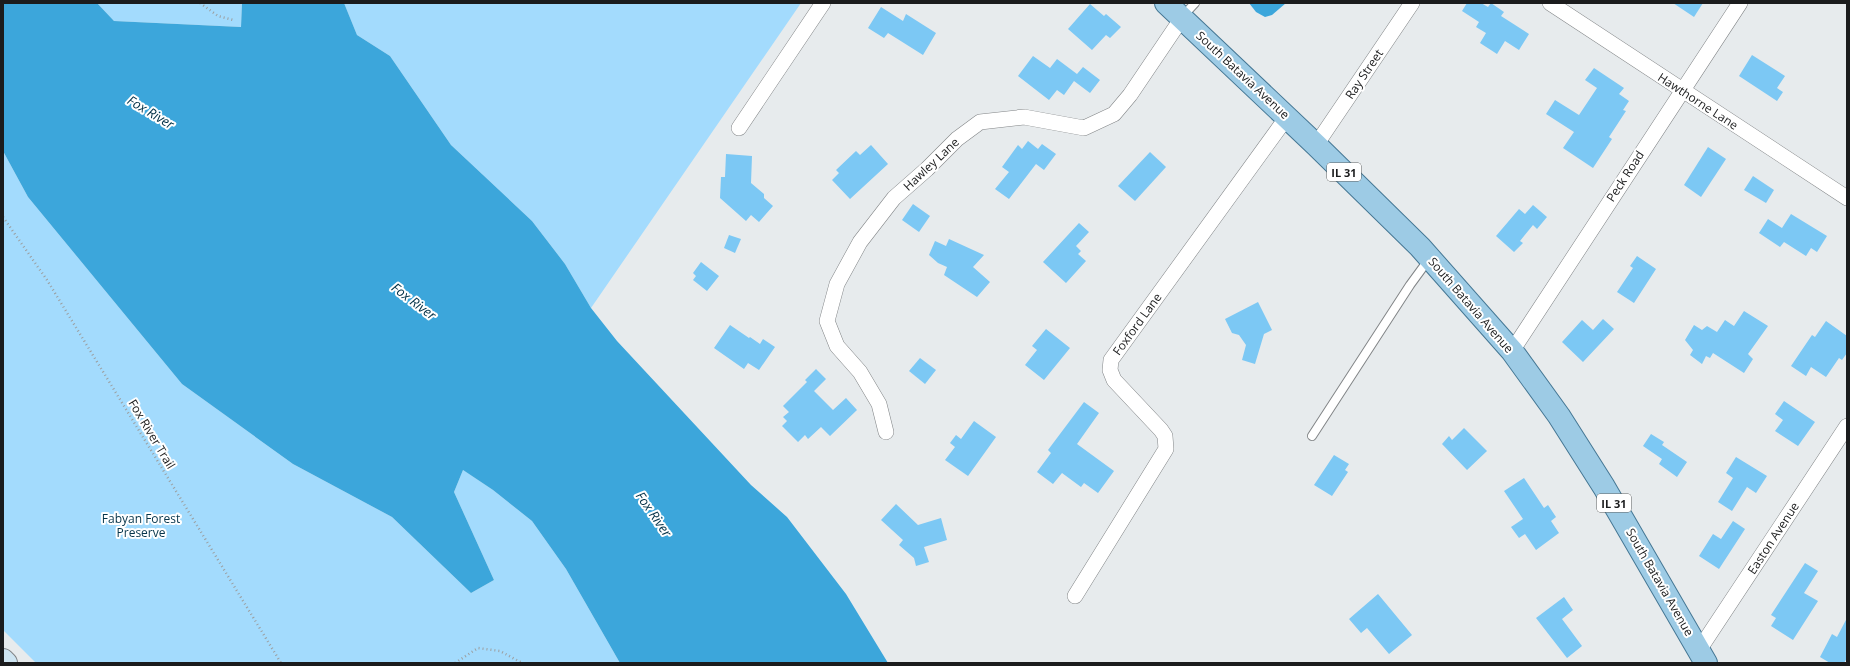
<svg xmlns="http://www.w3.org/2000/svg" width="1850" height="666" font-family="'Open Sans',sans-serif">
<style>
.green{fill:#a3dbfd}
.water{fill:#3ca6db}
.building{fill:#7cc8f4}
.lines{fill:none;stroke-linecap:round;stroke-linejoin:round}
.service-casing{stroke:#828587;stroke-width:10}
.minor-casing{stroke:#828587;stroke-width:16}
.secondary-casing{stroke:#828587;stroke-width:24}
.primary-casing{stroke:#457794;stroke-width:24}
.path{stroke:#9c9fa0;stroke-width:2.5;stroke-dasharray:1 3;stroke-linecap:butt}
.service{stroke:#fff;stroke-width:8}
.minor{stroke:#fff;stroke-width:15}
.secondary{stroke:#cee5f2;stroke-width:22}
.primary{stroke:#9dcbe5;stroke-width:22}
.labels{text-anchor:middle;dominant-baseline:central;stroke-width:4;stroke-linejoin:round;paint-order:stroke}
.shield{fill:#fff;stroke:#5f6061;stroke-width:1}
.shield-label{font-size:11px;font-weight:bold;fill:#1b1c1d}
.street-label{font-size:12px;fill:#1b1c1d;stroke:#fff}
.park-label{font-size:12px;fill:#06354b;stroke:#fff}
.water-label{font-size:13px;font-style:italic;fill:#013046;stroke:#fff}
</style>
<rect width="100%" height="100%" fill="#e7ebed"/>
<g class="green">
<path d="M 97,3 L 242,3 L 241,27 L 114,21 Z"/>
<path d="M 344,3 L 801,3 L 591,308 L 565,264 L 532,221 L 451,145 L 390,56 L 357,35 Z"/>
<path d="M 3,151 L 28,197 L 182,384 L 293,464 L 392,517 L 471,593 L 494,580 L 454,492 L 463,470 L 493,490 L 532,521 L 566,569 L 620,663 L 36,663 L 3,630 Z"/>
</g>
<g class="water">
<path d="M 3,3 L 97,3 L 114,21 L 241,27 L 242,3 L 344,3 L 357,35 L 390,56 L 451,145 L 532,221 L 565,264 L 591,308 L 617,341 L 751,485 L 787,517 L 846,594 L 888,663 L 620,663 L 566,569 L 532,521 L 493,490 L 463,470 L 454,492 L 494,580 L 471,593 L 392,517 L 293,464 L 182,384 L 28,197 L 3,151 Z"/>
<path d="M 1249,3 L 1286,3 L 1272,15 L 1265,17 L 1256,12 Z"/>
</g>
<g class="building">
<path d="M 1467,3 L 1481,3 L 1488,7 L 1491,3 L 1504,12 L 1501,16 L 1529,34 L 1519,50 L 1505,41 L 1497,54 L 1480,43 L 1486,33 L 1476,27 L 1479,22 L 1462,11 Z"/>
<path d="M 1673,3 L 1703,3 L 1694,17 Z"/>
<path d="M 1090,4 L 1104,16 L 1106,14 L 1121,27 L 1110,38 L 1106,35 L 1092,50 L 1068,29 Z"/>
<path d="M 881,7 L 903,21 L 906,14 L 936,33 L 923,55 L 888,33 L 884,38 L 868,28 Z"/>
<path d="M 1752,55 L 1785,76 L 1777,88 L 1783,92 L 1777,101 L 1739,76 Z"/>
<path d="M 1033,56 L 1050,68 L 1057,59 L 1077,74 L 1083,67 L 1100,80 L 1090,93 L 1074,81 L 1064,95 L 1057,90 L 1049,100 L 1018,76 Z"/>
<path d="M 1594,68 L 1624,88 L 1619,94 L 1629,101 L 1623,110 L 1626,111 L 1609,137 L 1612,139 L 1593,168 L 1563,148 L 1574,132 L 1546,114 L 1555,100 L 1579,115 L 1597,88 L 1585,80 Z"/>
<path d="M 1028,141 L 1038,149 L 1042,144 L 1056,154 L 1044,170 L 1036,164 L 1009,199 L 995,189 L 1009,172 L 1002,167 L 1018,145 L 1022,149 Z"/>
<path d="M 871,145 L 888,164 L 850,199 L 832,180 L 839,173 L 836,170 L 856,151 L 860,155 Z"/>
<path d="M 1708,147 L 1726,159 L 1701,197 L 1684,185 Z"/>
<path d="M 1150,152 L 1166,167 L 1135,201 L 1118,186 Z"/>
<path d="M 726,154 L 752,156 L 751,183 L 764,194 L 764,198 L 773,206 L 759,222 L 751,215 L 746,221 L 720,198 L 721,177 L 725,177 Z"/>
<path d="M 1753,176 L 1774,190 L 1766,203 L 1744,190 Z"/>
<path d="M 913,204 L 930,216 L 919,232 L 902,220 Z"/>
<path d="M 1533,205 L 1547,217 L 1537,229 L 1533,225 L 1520,241 L 1523,243 L 1514,252 L 1496,236 L 1519,209 L 1525,214 Z"/>
<path d="M 1791,214 L 1827,236 L 1817,252 L 1811,248 L 1806,256 L 1784,242 L 1780,247 L 1759,233 L 1768,219 L 1782,228 Z"/>
<path d="M 1079,223 L 1089,232 L 1076,246 L 1081,251 L 1078,254 L 1086,261 L 1066,283 L 1043,262 Z"/>
<path d="M 729,235 L 741,239 L 735,253 L 724,248 Z"/>
<path d="M 949,239 L 984,255 L 973,267 L 990,282 L 977,297 L 944,275 L 947,267 L 938,263 L 929,255 L 935,241 L 946,246 Z"/>
<path d="M 1637,256 L 1656,269 L 1634,303 L 1617,292 L 1633,268 L 1630,266 Z"/>
<path d="M 701,262 L 719,276 L 707,291 L 693,280 L 696,276 L 693,273 Z"/>
<path d="M 1258,302 L 1272,330 L 1264,334 L 1255,364 L 1242,360 L 1246,345 L 1239,335 L 1232,333 L 1225,319 Z"/>
<path d="M 1744,311 L 1768,326 L 1748,354 L 1753,359 L 1744,373 L 1713,353 L 1710,358 L 1706,356 L 1702,364 L 1690,355 L 1693,350 L 1685,340 L 1694,325 L 1702,330 L 1707,326 L 1717,332 L 1725,320 L 1734,326 Z"/>
<path d="M 1603,319 L 1614,329 L 1583,362 L 1562,342 L 1582,320 L 1593,330 Z"/>
<path d="M 1826,321 L 1847,336 L 1847,353 L 1842,360 L 1839,358 L 1826,377 L 1811,367 L 1806,376 L 1791,366 L 1812,335 L 1815,337 Z"/>
<path d="M 730,325 L 749,338 L 750,337 L 760,344 L 763,339 L 775,347 L 759,370 L 748,363 L 744,369 L 714,348 Z"/>
<path d="M 1046,329 L 1070,348 L 1044,380 L 1025,365 L 1037,350 L 1032,346 Z"/>
<path d="M 920,358 L 936,370 L 925,384 L 909,371 Z"/>
<path d="M 816,369 L 826,379 L 814,391 L 833,410 L 846,398 L 857,410 L 830,436 L 821,427 L 808,439 L 805,435 L 798,442 L 782,426 L 787,421 L 783,417 L 789,412 L 783,406 L 807,382 L 805,380 Z"/>
<path d="M 1784,401 L 1815,422 L 1798,446 L 1775,431 L 1783,420 L 1775,414 Z"/>
<path d="M 1084,402 L 1099,413 L 1077,444 L 1114,471 L 1098,493 L 1084,483 L 1081,487 L 1062,473 L 1053,484 L 1037,472 L 1051,453 L 1048,450 Z"/>
<path d="M 974,421 L 996,437 L 968,476 L 945,460 L 955,447 L 950,443 L 956,435 L 961,439 Z"/>
<path d="M 1464,428 L 1487,451 L 1467,470 L 1442,444 L 1449,436 L 1452,440 Z"/>
<path d="M 1651,434 L 1664,442 L 1662,445 L 1687,462 L 1677,477 L 1659,464 L 1662,459 L 1643,446 Z"/>
<path d="M 1334,455 L 1349,464 L 1345,470 L 1348,472 L 1332,496 L 1314,485 Z"/>
<path d="M 1736,457 L 1767,476 L 1756,493 L 1747,487 L 1732,511 L 1718,502 L 1733,478 L 1726,473 Z"/>
<path d="M 1524,478 L 1544,508 L 1548,505 L 1556,517 L 1551,521 L 1559,533 L 1536,550 L 1525,534 L 1519,538 L 1511,527 L 1523,519 L 1504,491 Z"/>
<path d="M 896,504 L 918,525 L 941,518 L 947,540 L 924,547 L 929,562 L 916,566 L 914,558 L 899,545 L 903,540 L 881,520 Z"/>
<path d="M 1733,521 L 1745,529 L 1719,569 L 1699,556 L 1713,534 L 1721,539 Z"/>
<path d="M 1805,563 L 1818,571 L 1804,593 L 1818,601 L 1793,640 L 1771,626 L 1776,618 L 1771,615 Z"/>
<path d="M 1378,594 L 1412,635 L 1389,654 L 1367,628 L 1361,633 L 1349,619 Z"/>
<path d="M 1564,597 L 1573,610 L 1562,619 L 1582,646 L 1567,658 L 1536,618 Z"/>
<path d="M 1847,618 L 1847,658 L 1844,663 L 1830,663 L 1820,657 L 1832,634 L 1837,637 Z"/>
</g>
<g class="lines">
<defs>
<g id="service">
<path d="M 1182,17 L 1195,3"/>
<path d="M 1312,436 L 1410,285 L 1429,259"/>
</g>
<g id="minor">
<path d="M 1550,3 L 1847,198"/>
<path d="M 739,128 L 823,3"/>
<path d="M 1316,145 L 1412,3"/>
<path d="M 1512,351 L 1740,3"/>
<path d="M 886,432 L 879,404 L 860,372 L 837,346 L 827,321 L 837,284 L 860,242 L 894,198 L 927,169 L 957,139 L 980,122 L 1024,117 L 1084,128 L 1114,114 L 1130,95 L 1182,18"/>
<path d="M 1075,596 L 1166,449 L 1165,436 L 1161,430 L 1114,380 L 1110,370 L 1111,360 L 1287,117"/>
<path d="M 1699,650 L 1847,426"/>
</g>
<path id="secondary" d="M 3,660 L 6,663"/>
<path id="primary" d="M 1166,3 L 1316,145 L 1420,247 L 1512,351 L 1559,416 L 1604,487 L 1706,663"/>
</defs>
<use href="#service" class="service-casing"/>
<use href="#minor" class="minor-casing"/>
<use href="#secondary" class="secondary-casing"/>
<use href="#primary" class="primary-casing"/>
<g class="path">
<path d="M 200,3 L 218,16 L 233,20"/>
<path d="M 3,217 L 47,280 L 281,663"/>
<path d="M 455,663 L 478,648 L 500,651 L 522,663"/>
</g>
<use href="#service" class="service"/>
<use href="#minor" class="minor"/>
<use href="#secondary" class="secondary"/>
<use href="#primary" class="primary"/>
</g>
<g class="labels">
<g class="shield">
<rect x="1327" y="163" width="34" height="18" rx="3"/>
<rect x="1597" y="494" width="34" height="18" rx="3"/>
</g>
<g class="shield-label">
<text x="1344" y="172">IL 31</text>
<text x="1614" y="503">IL 31</text>
</g>
<g class="street-label">
<text transform="translate(1364 74) rotate(-56)">Ray Street</text>
<text transform="translate(1243 75) rotate(43)">South Batavia Avenue</text>
<text transform="translate(1698 101) rotate(33)">Hawthorne Lane</text>
<text transform="translate(931 164) rotate(-43)">Hawley Lane</text>
<text transform="translate(1625 176) rotate(-57)">Peck Road</text>
<text transform="translate(1471 305) rotate(49)">South Batavia Avenue</text>
<text transform="translate(1137 324) rotate(-54)">Foxford Lane</text>
<text transform="translate(152 434) rotate(59)">Fox River Trail</text>
<text transform="translate(1773 538) rotate(-57)">Easton Avenue</text>
<text transform="translate(1660 582) rotate(60)">South Batavia Avenue</text>
</g>
<g class="park-label">
<text x="141" y="518">Fabyan Forest<tspan x="141" dy="14">Preserve</tspan></text>
</g>
<g class="water-label">
<text transform="translate(151 112) rotate(31)">Fox River</text>
<text transform="translate(414 301) rotate(37)">Fox River</text>
<text transform="translate(654 514) rotate(55)">Fox River</text>
</g>
</g>
<rect width="1850" height="666" fill="none" stroke="#1b1c1d" stroke-width="8"/>
</svg>
